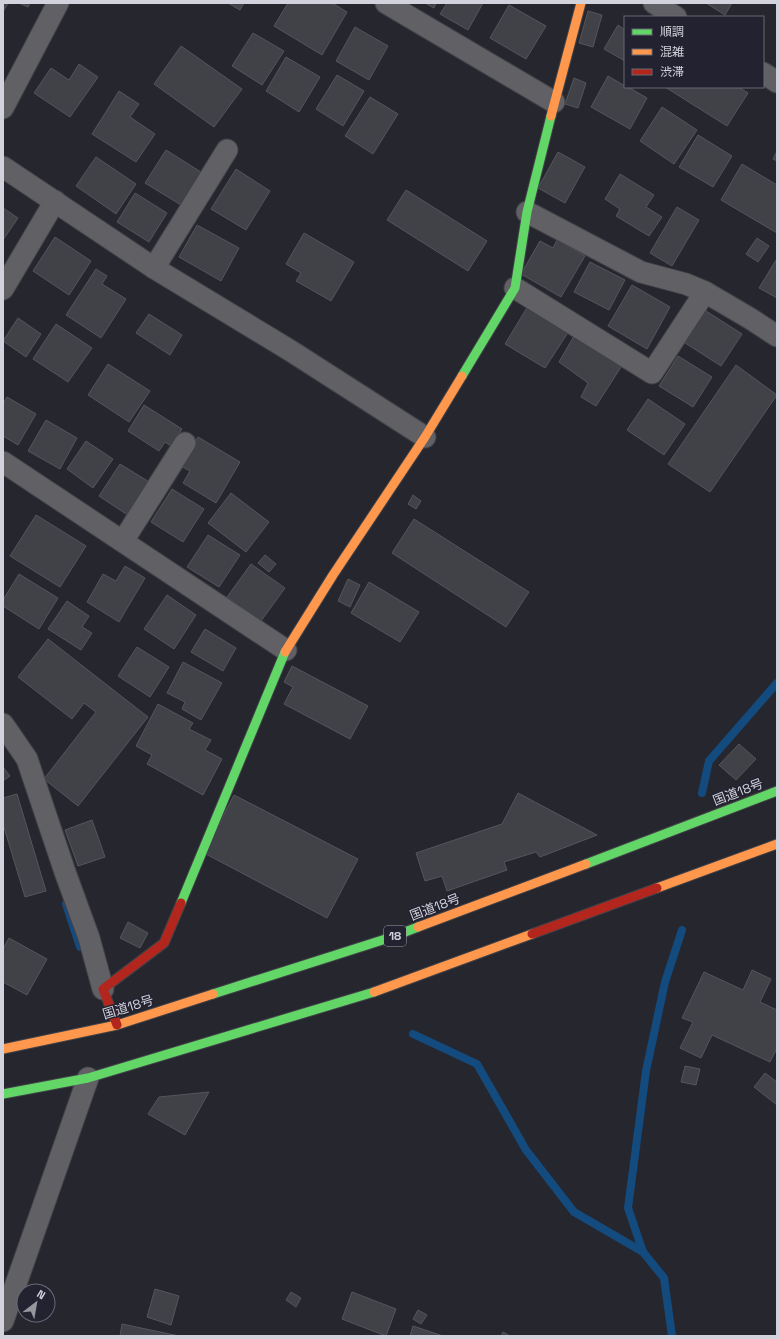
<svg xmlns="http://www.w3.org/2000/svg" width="780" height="1339" font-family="'Space Grotesk','Noto Sans JP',sans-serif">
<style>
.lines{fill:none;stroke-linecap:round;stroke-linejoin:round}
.stream{stroke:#134b7f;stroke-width:8}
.building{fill:#414148;stroke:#55555c}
.street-casing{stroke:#424249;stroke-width:23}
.fast-casing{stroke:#424249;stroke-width:11}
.slow-casing{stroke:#424249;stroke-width:11}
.jam-casing{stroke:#424249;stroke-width:11}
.street{stroke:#606065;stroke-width:21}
.fast{stroke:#63d668;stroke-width:9}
.slow{stroke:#ff974d;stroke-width:9}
.jam{stroke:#b3261e;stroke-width:9}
.labels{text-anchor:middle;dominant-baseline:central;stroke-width:3;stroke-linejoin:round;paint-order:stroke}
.shield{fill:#232231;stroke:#9e9da9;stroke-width:1}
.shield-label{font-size:12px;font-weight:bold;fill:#d2d2dc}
.street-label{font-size:13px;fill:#d2d2dc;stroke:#232231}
</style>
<rect width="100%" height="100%" fill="#26262e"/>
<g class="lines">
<g class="stream">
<path d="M 702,793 L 709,761 L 777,683"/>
<path d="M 66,904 L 80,947"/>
<path d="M 413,1034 L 477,1064 L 526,1150 L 574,1212 L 643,1252"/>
<path d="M 672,1336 L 664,1278 L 643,1252 L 628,1208 L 646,1071 L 665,982 L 682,930"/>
</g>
</g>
<g class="building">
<path d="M 3,3 L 8,3 L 3,12 Z"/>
<path d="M 19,3 L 30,3 L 28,7 Z"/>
<path d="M 228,3 L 244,3 L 240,10 Z"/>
<path d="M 288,3 L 332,3 L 347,12 L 322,55 L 274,26 Z"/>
<path d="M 425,3 L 436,3 L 434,8 Z"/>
<path d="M 447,3 L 483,3 L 468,30 L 440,14 Z"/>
<path d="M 706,3 L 732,3 L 725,15 Z"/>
<path d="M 509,5 L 546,26 L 526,59 L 490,38 Z"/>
<path d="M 588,11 L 602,15 L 593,47 L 579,43 Z"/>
<path d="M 618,25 L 625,30 L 625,61 L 604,49 Z"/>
<path d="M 355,27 L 388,46 L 369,80 L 336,61 Z"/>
<path d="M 253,33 L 284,51 L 262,85 L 232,66 Z"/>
<path d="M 181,46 L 242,89 L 214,127 L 154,84 Z"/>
<path d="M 286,57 L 320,77 L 299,112 L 266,91 Z"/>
<path d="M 79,64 L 98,77 L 70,117 L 34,93 L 51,68 L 69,80 Z"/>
<path d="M 337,75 L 364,91 L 343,126 L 316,109 Z"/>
<path d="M 608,76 L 625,86 L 625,87 L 628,87 L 647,98 L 630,129 L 591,107 Z"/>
<path d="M 574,78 L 586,83 L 578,108 L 565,104 Z"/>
<path d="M 665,87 L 738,87 L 748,93 L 727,126 Z"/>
<path d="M 119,91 L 139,104 L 130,117 L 155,134 L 136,162 L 92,134 Z"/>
<path d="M 370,97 L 398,114 L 373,154 L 345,136 Z"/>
<path d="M 662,107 L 697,130 L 674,164 L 640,141 Z"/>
<path d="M 698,135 L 732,156 L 713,187 L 679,167 Z"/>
<path d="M 166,150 L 201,172 L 181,205 L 145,183 Z"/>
<path d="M 777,151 L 777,161 L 773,159 Z"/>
<path d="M 558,152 L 585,167 L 565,203 L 538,188 Z"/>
<path d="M 96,157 L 136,184 L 116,214 L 76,186 Z"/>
<path d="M 742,164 L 777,185 L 777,233 L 721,200 Z"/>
<path d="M 236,169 L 270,191 L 246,230 L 211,209 Z"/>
<path d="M 620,174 L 654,195 L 646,207 L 662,217 L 649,236 L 616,216 L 620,209 L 605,199 Z"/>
<path d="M 406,190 L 487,241 L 468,271 L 387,220 Z"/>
<path d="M 135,193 L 167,213 L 149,242 L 117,222 Z"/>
<path d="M 677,207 L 699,220 L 672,266 L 650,253 Z"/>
<path d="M 3,208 L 18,218 L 3,240 Z"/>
<path d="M 197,225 L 239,248 L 221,281 L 179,257 Z"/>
<path d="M 304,233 L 354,262 L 331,301 L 296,281 L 301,273 L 286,264 Z"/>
<path d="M 55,237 L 91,261 L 69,295 L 33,271 Z"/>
<path d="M 757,238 L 769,246 L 758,262 L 746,254 Z"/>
<path d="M 557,240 L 585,256 L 561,297 L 521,274 L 540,241 L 553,248 Z"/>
<path d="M 776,260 L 777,261 L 777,298 L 759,288 Z"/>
<path d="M 590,262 L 625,280 L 609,310 L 574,292 Z"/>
<path d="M 96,269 L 107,276 L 102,284 L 126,299 L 101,338 L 66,315 Z"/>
<path d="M 632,285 L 670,307 L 647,349 L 608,326 Z"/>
<path d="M 528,306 L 569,331 L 545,368 L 505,344 Z"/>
<path d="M 703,309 L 742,334 L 721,366 L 682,341 Z"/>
<path d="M 149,314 L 182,335 L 170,355 L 136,333 Z"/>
<path d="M 18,318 L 41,334 L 26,357 L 3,341 Z"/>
<path d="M 56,324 L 92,348 L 68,382 L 33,359 Z"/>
<path d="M 574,336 L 623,364 L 596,406 L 581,397 L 588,383 L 559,362 Z"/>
<path d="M 678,356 L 712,377 L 693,407 L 659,386 Z"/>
<path d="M 108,364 L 150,391 L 129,422 L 88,395 Z"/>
<path d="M 736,365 L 777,395 L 710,492 L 668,464 Z"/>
<path d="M 7,397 L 36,414 L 18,445 L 3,436 L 3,404 Z"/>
<path d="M 648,399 L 685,424 L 664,455 L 627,430 Z"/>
<path d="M 144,405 L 182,429 L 171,446 L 165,442 L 159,451 L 128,431 Z"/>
<path d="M 46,420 L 77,438 L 60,469 L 28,451 Z"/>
<path d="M 198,437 L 240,462 L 216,503 L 183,483 L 190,471 L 181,466 Z"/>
<path d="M 86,441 L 113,459 L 93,488 L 67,469 Z"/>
<path d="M 120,464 L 151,483 L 129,516 L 99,496 Z"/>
<path d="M 172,489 L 204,509 L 183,542 L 151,522 Z"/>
<path d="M 231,493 L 269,522 L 246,552 L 208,523 Z"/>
<path d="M 413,495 L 421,501 L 416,509 L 408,504 Z"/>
<path d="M 36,515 L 86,546 L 60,587 L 10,556 Z"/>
<path d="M 414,519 L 529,592 L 506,627 L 392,553 Z"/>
<path d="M 208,535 L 240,555 L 219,587 L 187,567 Z"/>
<path d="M 265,555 L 276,564 L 269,572 L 258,563 Z"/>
<path d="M 251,564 L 285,588 L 261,621 L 227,597 Z"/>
<path d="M 125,566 L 145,578 L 119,622 L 87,602 L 103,574 L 116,581 Z"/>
<path d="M 19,574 L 58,598 L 39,629 L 3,606 L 3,600 Z"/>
<path d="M 348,579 L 360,585 L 350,607 L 338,601 Z"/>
<path d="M 369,582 L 419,612 L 400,642 L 351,613 Z"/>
<path d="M 167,595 L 196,615 L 174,649 L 144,629 Z"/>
<path d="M 67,601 L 89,616 L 82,627 L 92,633 L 81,650 L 48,629 Z"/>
<path d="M 205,629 L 236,648 L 223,671 L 191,652 Z"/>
<path d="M 48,639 L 148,717 L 78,806 L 44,779 L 96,712 L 84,703 L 72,719 L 18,677 Z"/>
<path d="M 137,647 L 169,667 L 150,697 L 118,676 Z"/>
<path d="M 183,662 L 222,683 L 201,720 L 182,709 L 185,702 L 167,693 Z"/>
<path d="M 292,666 L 368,706 L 350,739 L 284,704 L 293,687 L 284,682 Z"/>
<path d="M 158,704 L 193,723 L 189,729 L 211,740 L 205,750 L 222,759 L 203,795 L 147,764 L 152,755 L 136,746 Z"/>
<path d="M 739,744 L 756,759 L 736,780 L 719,765 Z"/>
<path d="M 3,767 L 10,776 L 3,781 Z"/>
<path d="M 518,793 L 597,835 L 540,857 L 536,852 L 504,862 L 507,870 L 447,891 L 442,876 L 425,881 L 416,853 L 502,824 Z"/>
<path d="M 17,794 L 46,891 L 25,897 L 3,824 L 3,798 Z"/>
<path d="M 234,795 L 358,859 L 327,918 L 204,853 Z"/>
<path d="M 92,820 L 105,857 L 78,866 L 65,830 Z"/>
<path d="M 128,922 L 148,933 L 140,948 L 120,938 Z"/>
<path d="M 9,938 L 47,959 L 27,995 L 3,982 L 3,949 Z"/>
<path d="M 752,970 L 771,979 L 760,1002 L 777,1010 L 777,1048 L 770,1062 L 712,1035 L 701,1058 L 680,1048 L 693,1022 L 682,1018 L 704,972 L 743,990 Z"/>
<path d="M 685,1066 L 700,1069 L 696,1085 L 681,1082 Z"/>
<path d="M 765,1073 L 777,1082 L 777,1105 L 754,1087 Z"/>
<path d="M 209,1092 L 185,1135 L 148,1114 L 159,1097 Z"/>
<path d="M 155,1289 L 179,1296 L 171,1325 L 147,1317 Z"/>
<path d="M 291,1292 L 301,1298 L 296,1307 L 286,1300 Z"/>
<path d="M 352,1292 L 396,1309 L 386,1336 L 342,1319 Z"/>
<path d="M 418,1310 L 427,1315 L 421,1324 L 413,1319 Z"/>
<path d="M 122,1324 L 179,1336 L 120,1336 Z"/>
<path d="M 413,1326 L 443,1336 L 410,1336 Z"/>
<path d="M 503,1332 L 510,1336 L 501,1336 Z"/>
</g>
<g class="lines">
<defs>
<g id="street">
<path d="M 386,3 L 554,102"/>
<path d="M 654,3 L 676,17"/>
<path d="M 763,73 L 777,82"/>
<path d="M 3,108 L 58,3"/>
<path d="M 3,167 L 154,268 L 291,351 L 425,437"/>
<path d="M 527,212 L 641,272 L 686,284 L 705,292 L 751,319 L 777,336"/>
<path d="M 154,268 L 227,150"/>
<path d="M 515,288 L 652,373 L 705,292"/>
<path d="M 3,289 L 55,201"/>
<path d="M 3,462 L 286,650"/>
<path d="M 123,541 L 185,443"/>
<path d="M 3,724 L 27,759 L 65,872 L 89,938 L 103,989"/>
<path d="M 3,1321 L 88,1078"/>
</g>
<g id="fast">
<path d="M 462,376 L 515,288 L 527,212 L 551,116"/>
<path d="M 586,864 L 777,791"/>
<path d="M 181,903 L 285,652"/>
<path d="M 213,994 L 392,937 L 418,927"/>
<path d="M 3,1094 L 88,1078 L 374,992"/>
</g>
<g id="slow">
<path d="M 551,116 L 581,3"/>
<path d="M 285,652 L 333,575 L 425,437 L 462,376"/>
<path d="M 657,888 L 777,844"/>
<path d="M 418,927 L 586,864"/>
<path d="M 374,992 L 532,934"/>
<path d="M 3,1049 L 117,1025 L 213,994"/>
</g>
<g id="jam">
<path d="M 532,934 L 657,888"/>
<path d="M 117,1025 L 103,989 L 164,943 L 181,903"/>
</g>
</defs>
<use href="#street" class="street-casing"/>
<use href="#fast" class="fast-casing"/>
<use href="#slow" class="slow-casing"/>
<use href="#jam" class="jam-casing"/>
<use href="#street" class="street"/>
<use href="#fast" class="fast"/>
<use href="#slow" class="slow"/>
<use href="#jam" class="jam"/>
</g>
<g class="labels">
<rect class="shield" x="384" y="926" width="22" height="20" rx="3"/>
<g class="shield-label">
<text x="395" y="936">18</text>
</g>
<g class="street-label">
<text transform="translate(738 792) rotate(-21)">国道18号</text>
<text transform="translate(435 907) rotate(-21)">国道18号</text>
<text transform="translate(128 1007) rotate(-17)">国道18号</text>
</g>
</g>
<rect width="780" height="1339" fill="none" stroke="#d2d2dc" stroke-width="8"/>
<rect x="624" y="16" width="140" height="72" fill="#232231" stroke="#696875"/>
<rect x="632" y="29" width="20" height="6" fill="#63d668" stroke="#696875"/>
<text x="660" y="36" font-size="12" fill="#d2d2dc">順調</text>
<rect x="632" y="49" width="20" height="6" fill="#ff974d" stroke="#696875"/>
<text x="660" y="56" font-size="12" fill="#d2d2dc">混雑</text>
<rect x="632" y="69" width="20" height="6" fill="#b3261e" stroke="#696875"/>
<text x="660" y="76" font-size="12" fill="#d2d2dc">渋滞</text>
<g transform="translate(36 1303) rotate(31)"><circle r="19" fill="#232231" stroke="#696875"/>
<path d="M0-3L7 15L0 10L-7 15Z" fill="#96969f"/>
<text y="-6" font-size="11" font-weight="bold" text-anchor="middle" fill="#d2d2dc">N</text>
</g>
</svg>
